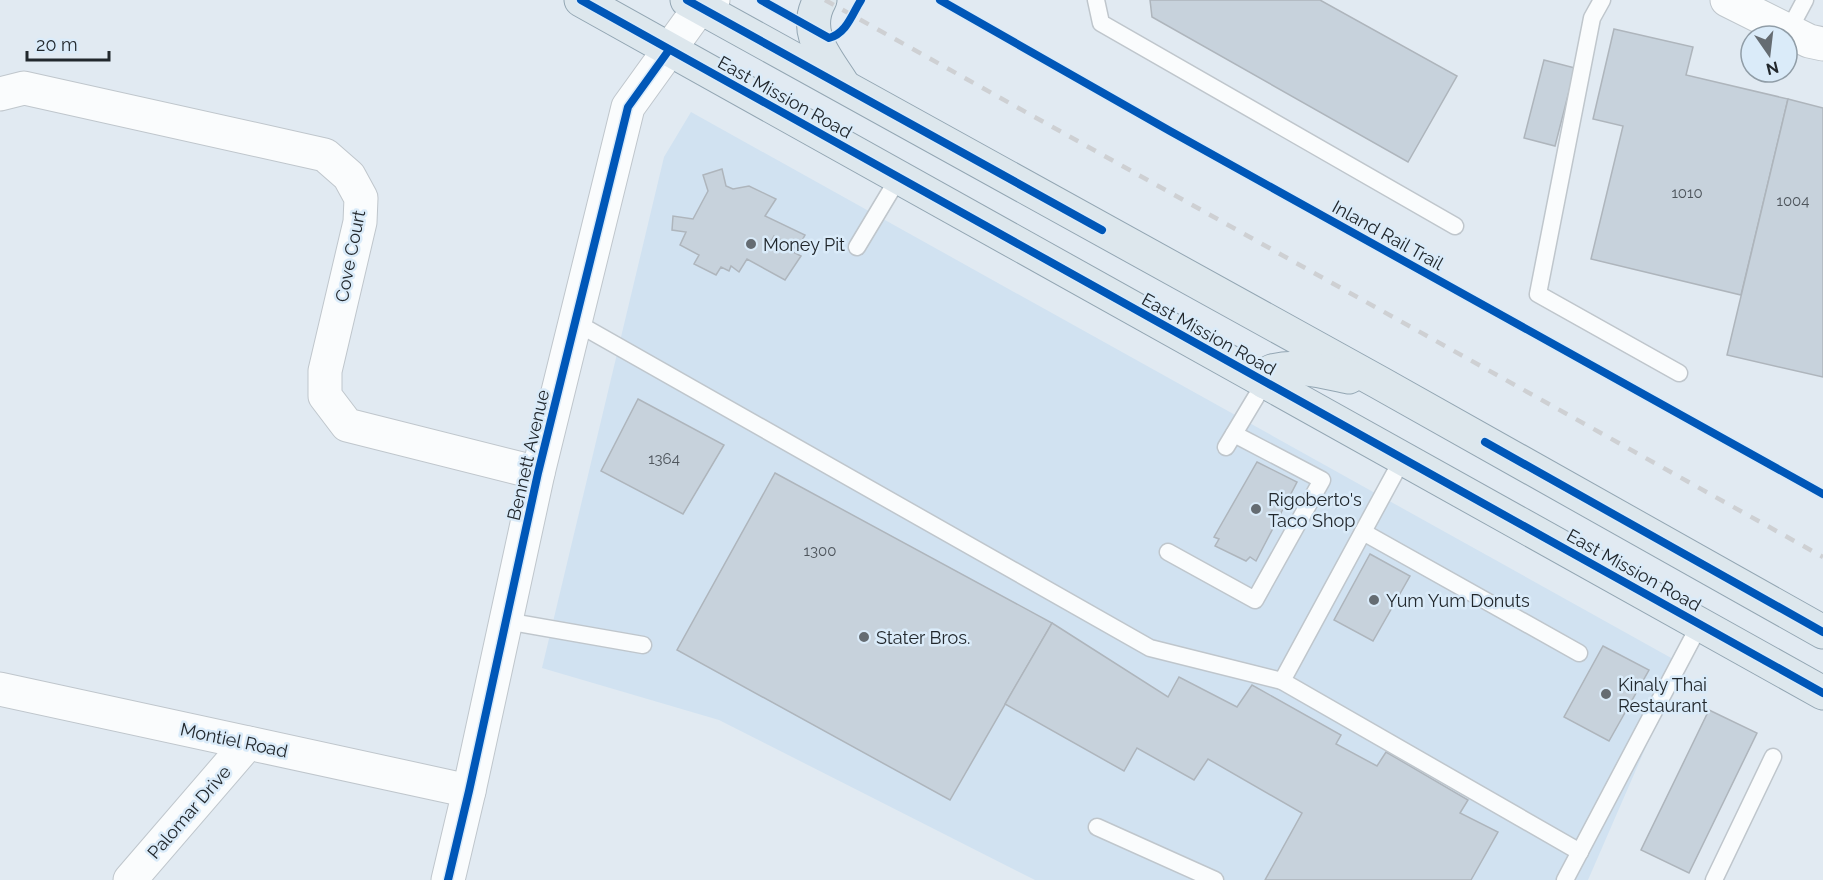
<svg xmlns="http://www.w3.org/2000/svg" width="1823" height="880" font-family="Raleway,sans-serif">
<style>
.built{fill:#d1e2f1}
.building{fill:#c7d2dc;stroke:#aeb5bc;stroke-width:1.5}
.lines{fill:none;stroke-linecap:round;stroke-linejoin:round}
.lane-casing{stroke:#bfc6cc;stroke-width:19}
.street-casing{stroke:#bfc6cc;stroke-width:35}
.secondary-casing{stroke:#bfc6cc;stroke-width:35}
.primary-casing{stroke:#93a6b3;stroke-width:35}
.lane{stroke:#fafcfd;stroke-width:16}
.street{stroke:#fafcfd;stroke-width:33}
.secondary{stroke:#fafcfd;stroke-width:33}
.primary{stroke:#dde7ed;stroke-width:33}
.rail{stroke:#ced0d3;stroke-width:4.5;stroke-dasharray:10 10;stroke-linecap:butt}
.cycleway-casing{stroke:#daebf9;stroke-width:11}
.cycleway{stroke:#0057b8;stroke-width:8}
.poi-dot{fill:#656c72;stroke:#daebf9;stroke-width:2}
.labels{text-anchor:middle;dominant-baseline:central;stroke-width:5;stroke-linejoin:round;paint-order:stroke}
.number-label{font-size:15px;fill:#4e555c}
.street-label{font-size:18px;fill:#22282d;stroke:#daebf9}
.poi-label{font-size:18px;fill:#22282d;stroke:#daebf9;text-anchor:start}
</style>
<rect width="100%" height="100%" fill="#e1eaf2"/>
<path class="built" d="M 691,112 L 1682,664 L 1588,880 L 1035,880 L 719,720 L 542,668 L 664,157 Z"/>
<g class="building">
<path d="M 1150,0 L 1320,0 L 1457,76 L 1408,162 L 1152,17 Z"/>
<path d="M 1614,29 L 1693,47 L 1686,75 L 1788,99 L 1741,295 L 1591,259 L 1623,126 L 1593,119 Z"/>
<path d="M 1544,60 L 1575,68 L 1555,146 L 1524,138 Z"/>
<path d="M 1788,99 L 1823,108 L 1823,377 L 1727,355 Z"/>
<path d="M 722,169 L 726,186 L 733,189 L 749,186 L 776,199 L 765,216 L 805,235 L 797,249 L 774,236 L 771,241 L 801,256 L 785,280 L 747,259 L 739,272 L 731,266 L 729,271 L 721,267 L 716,275 L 694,264 L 699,255 L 680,245 L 686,232 L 672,230 L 673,216 L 693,219 L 708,191 L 703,175 Z"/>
<path d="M 638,399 L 724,445 L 683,514 L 601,471 Z"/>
<path d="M 1257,462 L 1297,482 L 1256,561 L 1250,557 L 1246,561 L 1215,546 L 1219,539 L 1214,537 Z"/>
<path d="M 775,473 L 1052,623 L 950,800 L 677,650 Z"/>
<path d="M 1370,554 L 1410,576 L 1373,641 L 1334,620 Z"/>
<path d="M 1052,623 L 1168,697 L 1179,677 L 1237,707 L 1252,685 L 1341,735 L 1336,744 L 1377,766 L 1386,752 L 1468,800 L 1460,813 L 1498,832 L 1471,880 L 1265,880 L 1302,813 L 1208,759 L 1194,780 L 1137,748 L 1124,771 L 1005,704 Z"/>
<path d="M 1603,646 L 1649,670 L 1609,741 L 1564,717 Z"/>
<path d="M 1709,710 L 1757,733 L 1689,873 L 1641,850 Z"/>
</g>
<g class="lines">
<defs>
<g id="lane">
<path d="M 1096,0 L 1101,23 L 1455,226"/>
<path d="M 1602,0 L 1592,18 L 1538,294 L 1679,373"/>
<path d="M 1789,30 L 1805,0"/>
<path d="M 857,247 L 899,177"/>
<path d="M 575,322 L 1150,648 L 1282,681"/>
<path d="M 1226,447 L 1265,382"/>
<path d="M 1403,458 L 1282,681 L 1580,852"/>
<path d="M 1363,532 L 1579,653"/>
<path d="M 1168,552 L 1255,600 L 1322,480 L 1234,434"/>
<path d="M 506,621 L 643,645"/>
<path d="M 1097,827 L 1215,880"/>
<path d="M 1565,880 L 1700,624"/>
<path d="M 1714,880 L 1773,757"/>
</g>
<g id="street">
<path d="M 0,94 L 24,88 L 325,155 L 349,176 L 361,198 L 360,222 L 325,371 L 325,396 L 347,425 L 538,473"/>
<path d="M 0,689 L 469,791"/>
<path d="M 130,880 L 248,743"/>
</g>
<g id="secondary">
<path d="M 1727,0 L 1809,41 L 1823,44"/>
<path d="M 448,880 L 469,791 L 538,473 L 628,107 L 700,7 L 713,0"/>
</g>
<g id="primary">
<path d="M 581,0 L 1823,693"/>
<path d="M 687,0 L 1380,383 L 1823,632"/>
<path d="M 820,0 C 802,32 825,56 842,83"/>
<path d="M 1265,382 L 1272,371 C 1297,364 1324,372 1349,377"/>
</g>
</defs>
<use href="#lane" class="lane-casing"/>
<use href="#street" class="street-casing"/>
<use href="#secondary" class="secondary-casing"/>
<use href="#primary" class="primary-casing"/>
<use href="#lane" class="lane"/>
<use href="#street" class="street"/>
<use href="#secondary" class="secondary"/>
<use href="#primary" class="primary"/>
<path class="rail" d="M 825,0 L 1823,557"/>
<defs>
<g id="cycleway">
<path d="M 581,0 L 1823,693"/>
<path d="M 687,0 L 1102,230"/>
<path d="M 761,0 L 829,38 C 847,33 852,14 861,0"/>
<path d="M 940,0 L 1170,131 L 1823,494"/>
<path d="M 1485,442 L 1823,632"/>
<path d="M 448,880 L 469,791 L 538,473 L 628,107 L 669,50"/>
</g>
</defs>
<use href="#cycleway" class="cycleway-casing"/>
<use href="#cycleway" class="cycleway"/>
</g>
<g class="poi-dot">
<circle cx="751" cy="244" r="6"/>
<circle cx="1256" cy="509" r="6"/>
<circle cx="1374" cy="600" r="6"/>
<circle cx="864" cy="637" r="6"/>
<circle cx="1606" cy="694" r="6"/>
</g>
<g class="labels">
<g class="number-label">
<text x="1687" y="193">1010</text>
<text x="1793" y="201">1004</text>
<text x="664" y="459">1364</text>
<text x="820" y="551">1300</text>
</g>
<g class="street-label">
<text transform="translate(785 97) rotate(29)">East Mission Road</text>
<text transform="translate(1388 235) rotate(29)">Inland Rail Trail</text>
<text transform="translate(350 256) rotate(-79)">Cove Court</text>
<text transform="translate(1209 334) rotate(29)">East Mission Road</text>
<text transform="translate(528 455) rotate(-77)">Bennett Avenue</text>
<text transform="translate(1634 570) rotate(29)">East Mission Road</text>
<text transform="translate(234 740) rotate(12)">Montiel Road</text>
<text transform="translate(189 812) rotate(-49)">Palomar Drive</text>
</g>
<g class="poi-label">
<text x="763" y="244">Money Pit</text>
<text x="1268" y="499">Rigoberto's<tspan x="1268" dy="21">Taco Shop</tspan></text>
<text x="1386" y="600">Yum Yum Donuts</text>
<text x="876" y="637">Stater Bros.</text>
<text x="1618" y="684">Kinaly Thai<tspan x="1618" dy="21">Restaurant</tspan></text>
</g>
</g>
<g transform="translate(1769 54) rotate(166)"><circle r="28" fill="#daebf9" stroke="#909da7" stroke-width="1.5"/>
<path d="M0-4.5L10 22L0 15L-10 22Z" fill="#656c72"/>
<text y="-9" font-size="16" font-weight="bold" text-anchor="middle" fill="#22282d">N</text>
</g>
<path d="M27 51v9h82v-9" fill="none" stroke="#22282d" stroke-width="3"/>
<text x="36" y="51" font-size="18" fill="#22282d" stroke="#daebf9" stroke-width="4.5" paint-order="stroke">20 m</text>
</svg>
